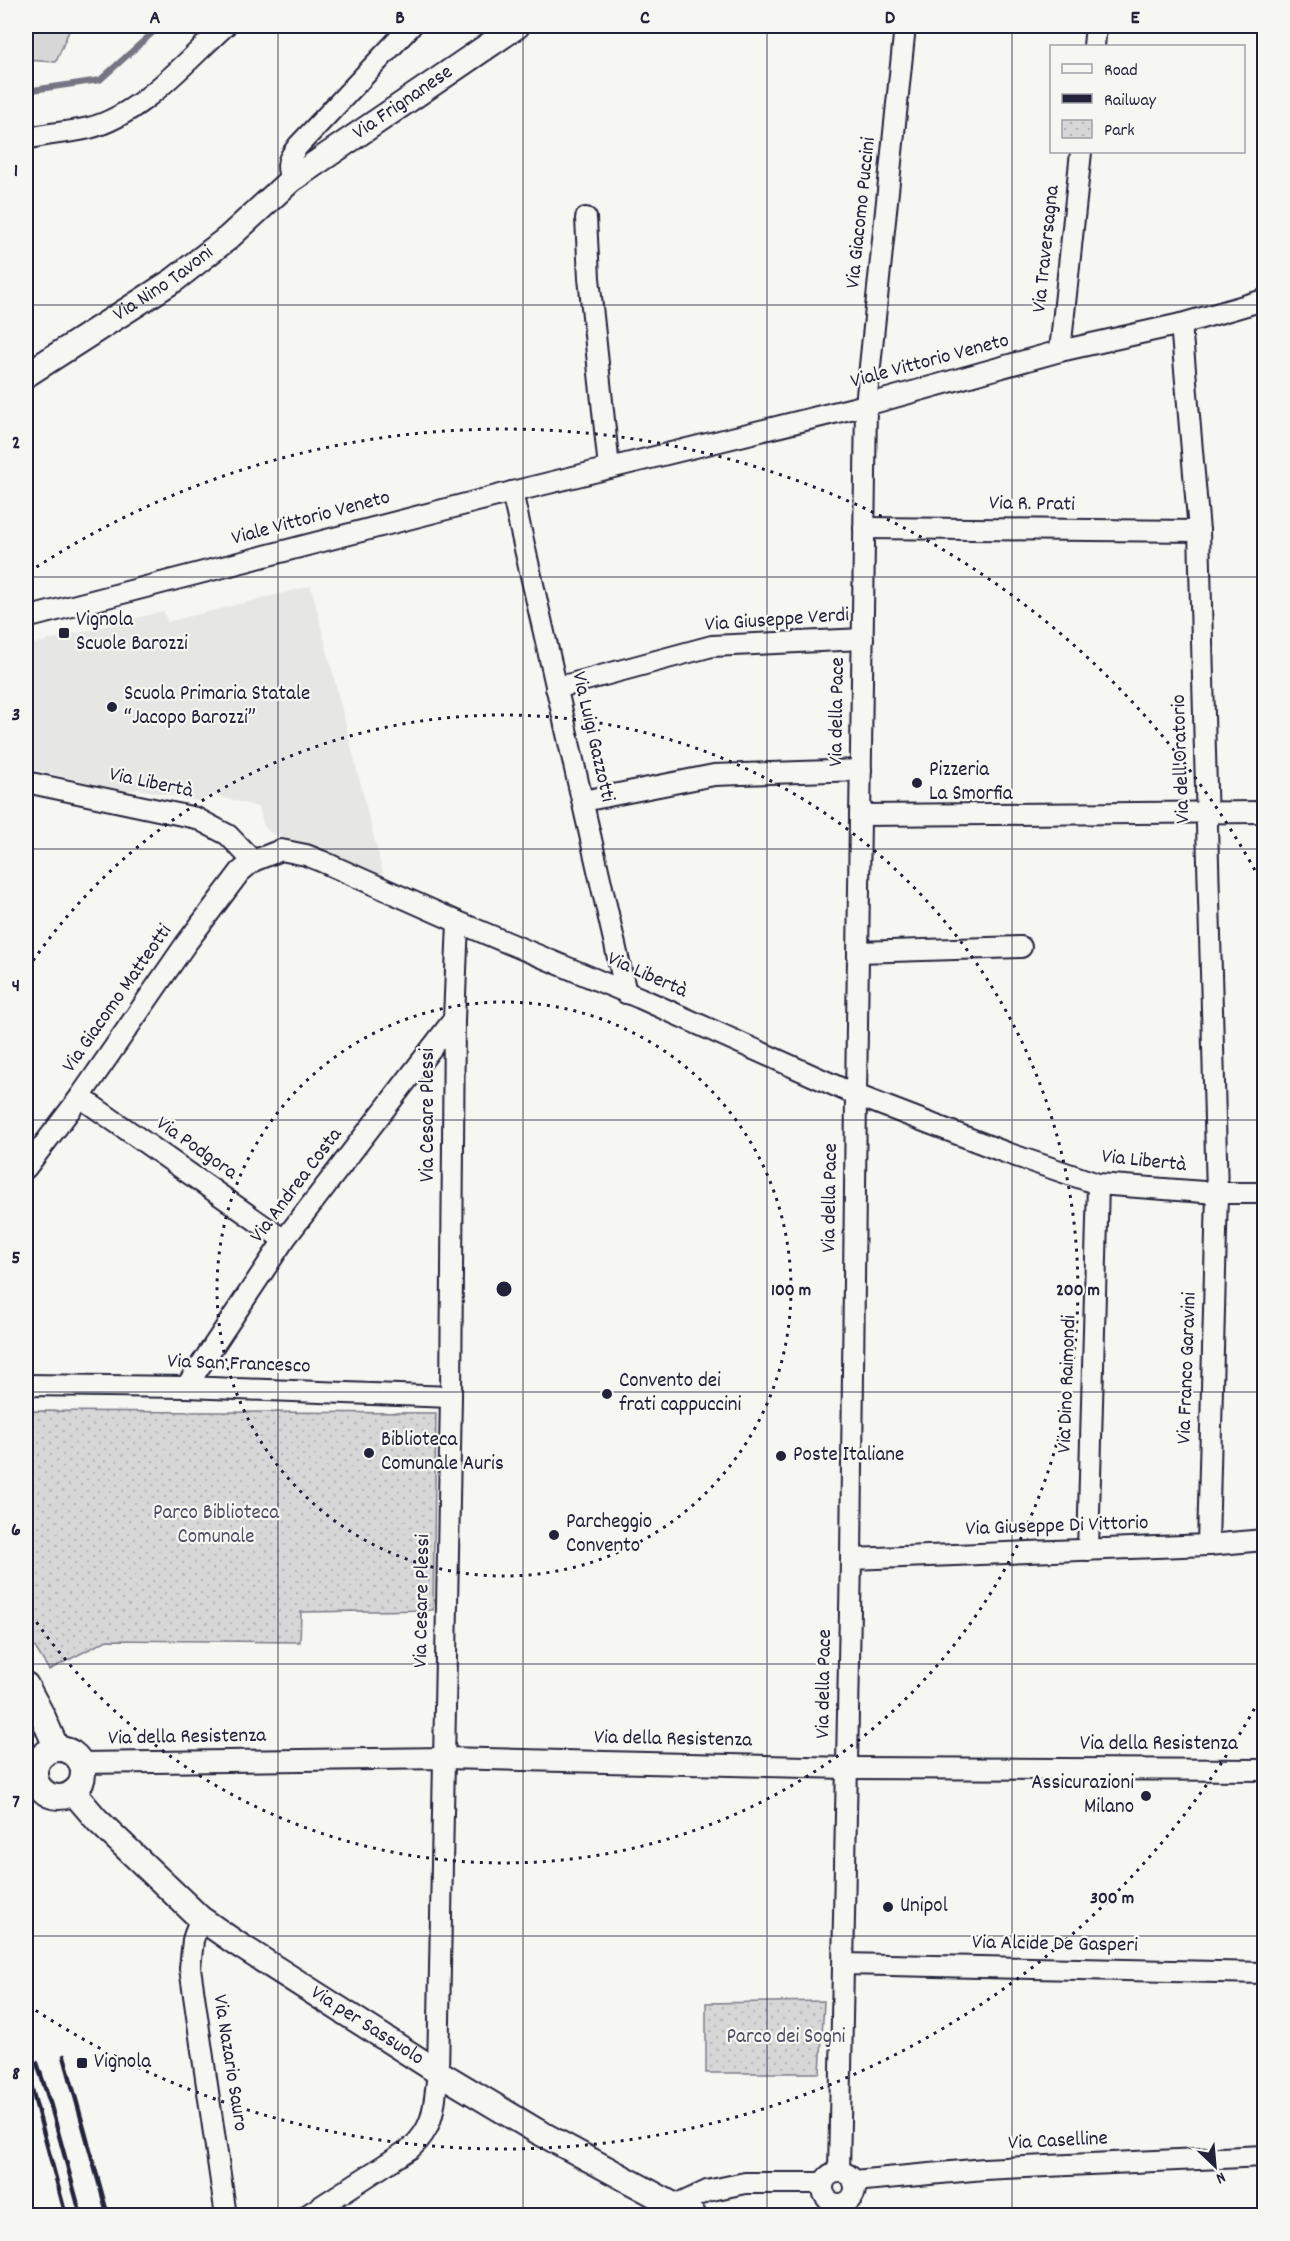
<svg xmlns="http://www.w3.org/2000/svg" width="1290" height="2241" font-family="Dekko,sans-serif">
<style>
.built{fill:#e6e6e4}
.grass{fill:#d7d7d7;stroke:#7c7c89;stroke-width:1.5}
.park{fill:url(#park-dots);stroke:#7c7c89;stroke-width:1.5}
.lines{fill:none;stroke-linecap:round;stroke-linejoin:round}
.stream{stroke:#757583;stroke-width:6}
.minor-casing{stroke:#22223b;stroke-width:24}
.major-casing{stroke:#22223b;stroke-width:28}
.minor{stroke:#f6f6f2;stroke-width:20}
.major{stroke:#f6f6f2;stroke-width:24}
.rail{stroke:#22223b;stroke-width:4.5}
.grid{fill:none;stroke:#22223b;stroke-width:1.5;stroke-opacity:0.55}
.ring{fill:none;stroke:#22223b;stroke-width:3;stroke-dasharray:3 6}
.poi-dot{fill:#22223b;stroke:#f6f6f2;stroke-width:2}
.labels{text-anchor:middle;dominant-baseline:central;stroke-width:4.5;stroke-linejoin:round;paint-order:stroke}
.street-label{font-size:21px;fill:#22223b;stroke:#f6f6f2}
.poi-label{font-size:21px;fill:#22223b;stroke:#f6f6f2;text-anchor:start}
.park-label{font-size:21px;fill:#4f4f62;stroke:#f6f6f2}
.centre{fill:#22223b;stroke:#f6f6f2;stroke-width:3}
.ring-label{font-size:18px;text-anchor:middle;font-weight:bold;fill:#22223b;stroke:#f6f6f2;stroke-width:4.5;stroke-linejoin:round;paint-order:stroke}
.neatline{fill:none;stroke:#22223b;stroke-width:2}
.grid-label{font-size:20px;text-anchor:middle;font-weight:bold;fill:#22223b}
</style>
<defs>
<pattern id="park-dots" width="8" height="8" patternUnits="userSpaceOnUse" patternTransform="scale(1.5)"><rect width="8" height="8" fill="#d7d7d7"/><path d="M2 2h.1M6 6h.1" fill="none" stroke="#b8b8b9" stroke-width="1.8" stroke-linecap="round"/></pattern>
</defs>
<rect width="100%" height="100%" fill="#f6f6f2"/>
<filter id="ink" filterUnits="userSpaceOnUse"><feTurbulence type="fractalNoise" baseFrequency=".0167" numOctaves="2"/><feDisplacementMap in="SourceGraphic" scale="12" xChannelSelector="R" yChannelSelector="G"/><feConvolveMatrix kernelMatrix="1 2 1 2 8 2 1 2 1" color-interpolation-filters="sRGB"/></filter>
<g filter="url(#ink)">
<path class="built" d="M 311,586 L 384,878 L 269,832 L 264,826 L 259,808 L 251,805 L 210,794 L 202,802 L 139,789 L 127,791 L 26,768 L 26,646 L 164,611 L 167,622 Z"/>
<path class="grass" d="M 26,26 L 71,26 L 56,62 L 26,60 Z"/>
<g class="park">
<path d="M 26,1411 L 436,1413 L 433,1610 L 301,1612 L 300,1642 L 107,1640 L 49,1670 L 26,1633 Z"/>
<path d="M 824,2001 L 820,2073 L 706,2073 L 706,2003 Z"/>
</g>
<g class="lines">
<path class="stream" d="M 26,91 L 100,80 L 160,26"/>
<defs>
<g id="minor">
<path d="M 1094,46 L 1096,26"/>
<path d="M 26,139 C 47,133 68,133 89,128 C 141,115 186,61 225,26"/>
<path d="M 291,180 C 285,164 288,159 298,146 L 411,26"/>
<path d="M 586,218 L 589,278 L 609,468"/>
<path d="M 1181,324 L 1199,531 L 1217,1193 L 1208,1545"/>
<path d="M 1060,351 L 1081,152"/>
<path d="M 512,492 L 626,993"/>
<path d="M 864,528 L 1199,531"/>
<path d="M 26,618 L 512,492 L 866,405 L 1060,351 L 1181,324 L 1264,300"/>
<path d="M 556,688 L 712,646 L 863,639"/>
<path d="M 26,782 L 196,818 L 228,835 L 253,861"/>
<path d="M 583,801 L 714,775 L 861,770"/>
<path d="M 860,815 L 1264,812"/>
<path d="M 858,952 L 1021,947"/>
<path d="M 80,1097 L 284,1240"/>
<path d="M 26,1168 L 80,1097 L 185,945 L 240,872 L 253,861 L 281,850 L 306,855 L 321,861 L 458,922 L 640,998 L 856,1095 L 1007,1153 L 1098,1184 L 1217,1193 L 1264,1193"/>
<path d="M 26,1385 L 186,1387 L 451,1397"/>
<path d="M 186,1387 L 284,1240 L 454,1019"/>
<path d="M 1088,1550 L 1098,1184"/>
<path d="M 851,1559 L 1208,1545 L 1264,1540"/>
<path d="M 81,1763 L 445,1758 L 847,1768 L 1264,1770"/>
<path d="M 26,1766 L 36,1767"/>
<path d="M 200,1918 L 193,1940 L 190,1968 L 226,2216"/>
<path d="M 844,1964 L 1264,1973"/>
<circle cx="839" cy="2188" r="16"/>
<path d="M 839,2172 L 851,1559 L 856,1095 L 866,405 L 905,26"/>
<path d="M 854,2181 L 984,2169 L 1264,2156"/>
<path d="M 675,2206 L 707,2191 L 745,2183 L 823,2183"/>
<path d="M 306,2216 L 411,2148 C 436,2126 434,2103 438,2072 L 451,1397 L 454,1019 L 458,922"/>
</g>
<g id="major">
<path id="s1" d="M 26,375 L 174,280 L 228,238 L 291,180 L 517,26"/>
<path d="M 26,1685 L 43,1717 L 57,1749"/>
<circle cx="59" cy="1773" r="24"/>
<path id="s2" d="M 73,1792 L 97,1820 L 200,1918 L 236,1943 L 438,2072 L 535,2130 L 694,2216"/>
</g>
</defs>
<use href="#minor" class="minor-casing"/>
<use href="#major" class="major-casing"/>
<use href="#minor" class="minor"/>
<use href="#major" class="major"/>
<g class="rail">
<path d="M 64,2056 L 108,2216"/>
<path d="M 37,2063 L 51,2106 L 81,2216"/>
<path d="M 26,2067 L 66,2216"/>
</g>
</g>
</g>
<path class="grid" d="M 278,26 L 278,2216M 523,26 L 523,2216M 767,26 L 767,2216M 1012,26 L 1012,2216M 26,305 L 1264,305M 26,577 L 1264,577M 26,849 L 1264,849M 26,1120 L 1264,1120M 26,1392 L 1264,1392M 26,1664 L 1264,1664M 26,1936 L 1264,1936"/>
<g class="ring">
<circle cx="504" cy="1289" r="287"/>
<path d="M28 968A574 574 0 1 1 28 1610"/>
<path d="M1263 1693A860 860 0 0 1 29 2006M29 572A860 860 0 0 1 1263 885"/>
</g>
<g class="poi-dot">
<rect x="58" y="627" width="12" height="12" rx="3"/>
<circle cx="112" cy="707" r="6"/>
<circle cx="917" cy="783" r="6"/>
<circle cx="607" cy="1394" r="6"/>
<circle cx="369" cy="1453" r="6"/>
<circle cx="781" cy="1456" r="6"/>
<circle cx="554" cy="1535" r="6"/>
<circle cx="1146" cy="1796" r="6"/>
<circle cx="888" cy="1907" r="6"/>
<rect x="76" y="2057" width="12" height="12" rx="3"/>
</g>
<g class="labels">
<g class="street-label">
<text stroke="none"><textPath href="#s1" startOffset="466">Via Frignanese</textPath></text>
<text transform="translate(862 213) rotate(-84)">Via Giacomo Puccini</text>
<text transform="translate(1047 249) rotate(-84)">Via Traversagna</text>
<text stroke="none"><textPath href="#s1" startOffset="165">Via Nino Tavoni</textPath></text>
<text transform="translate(930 362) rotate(-15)">Viale Vittorio Veneto</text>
<text transform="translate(1032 505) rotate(1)">Via R. Prati</text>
<text transform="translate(311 519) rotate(-15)">Viale Vittorio Veneto</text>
<text transform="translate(777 621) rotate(-4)">Via Giuseppe Verdi</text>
<text transform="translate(838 712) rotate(-89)">Via della Pace</text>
<text transform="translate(592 737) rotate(77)">Via Luigi Gazzotti</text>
<text transform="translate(1182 759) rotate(-92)">Via dell'Oratorio</text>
<text transform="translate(151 784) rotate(12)">Via Libertà</text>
<text transform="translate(647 976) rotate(24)">Via Libertà</text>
<text transform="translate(118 999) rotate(-55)">Via Giacomo Matteotti</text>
<text transform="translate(429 1115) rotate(-90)">Via Cesare Plessi</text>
<text transform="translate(196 1149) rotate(35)">Via Podgora</text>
<text transform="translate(1144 1162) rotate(6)">Via Libertà</text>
<text transform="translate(297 1186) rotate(-53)">Via Andrea Costa</text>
<text transform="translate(831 1198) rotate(-89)">Via della Pace</text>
<text transform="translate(239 1365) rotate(2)">Via San Francesco</text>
<text transform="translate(1188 1368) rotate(-88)">Via Franco Garavini</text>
<text transform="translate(1068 1384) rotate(-88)">Via Dino Raimondi</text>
<text transform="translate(1057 1527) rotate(-2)">Via Giuseppe Di Vittorio</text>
<text transform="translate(423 1601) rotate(-89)">Via Cesare Plessi</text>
<text transform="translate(825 1684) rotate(-89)">Via della Pace</text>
<text transform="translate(187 1738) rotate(-1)">Via della Resistenza</text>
<text transform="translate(673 1740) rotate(1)">Via della Resistenza</text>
<text x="1159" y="1745">Via della Resistenza</text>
<text transform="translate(1055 1945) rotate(1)">Via Alcide De Gasperi</text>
<text stroke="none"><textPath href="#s2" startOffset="378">Via per Sassuolo</textPath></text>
<text transform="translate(229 2063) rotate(81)">Via Nazario Sauro</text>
<text transform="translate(1058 2142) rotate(-3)">Via Caselline</text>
</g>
<g class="poi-label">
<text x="76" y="621">Vignola<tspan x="76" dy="24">Scuole Barozzi</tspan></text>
<text x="124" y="695">Scuola Primaria Statale<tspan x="124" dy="24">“Jacopo Barozzi”</tspan></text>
<text x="929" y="771">Pizzeria<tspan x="929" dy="24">La Smorfia</tspan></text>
<text x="619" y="1382">Convento dei<tspan x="619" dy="24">frati cappuccini</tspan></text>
<text x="381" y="1441">Biblioteca<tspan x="381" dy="24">Comunale Auris</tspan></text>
<text x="793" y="1456">Poste Italiane</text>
<text x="566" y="1523">Parcheggio<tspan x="566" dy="24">Convento</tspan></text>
<text x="1134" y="1784" text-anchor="end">Assicurazioni<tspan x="1134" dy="24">Milano</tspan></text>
<text x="900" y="1907">Unipol</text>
<text x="94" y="2063">Vignola</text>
</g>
<g class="park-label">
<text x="216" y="1514">Parco Biblioteca<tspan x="216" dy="24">Comunale</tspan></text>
<text x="786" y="2038">Parco dei Sogni</text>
</g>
</g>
<circle cx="504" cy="1289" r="9" class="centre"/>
<g class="ring-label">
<text x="791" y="1295">100 m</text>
<text x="1078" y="1295">200 m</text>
<text x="1112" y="1903">300 m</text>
</g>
<rect width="1290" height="2241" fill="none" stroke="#f6f6f2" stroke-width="66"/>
<rect x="1050" y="45" width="195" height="108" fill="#f6f6f2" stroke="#a1a1a9" stroke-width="1.5"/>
<rect x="1062" y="64" width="30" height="9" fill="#f6f6f2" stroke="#a1a1a9" stroke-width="1.5"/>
<text x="1104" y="75" font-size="18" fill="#22223b">Road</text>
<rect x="1062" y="94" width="30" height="9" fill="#22223b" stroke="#a1a1a9" stroke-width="1.5"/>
<text x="1104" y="105" font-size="18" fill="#22223b">Railway</text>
<rect x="1062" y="120" width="30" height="18" fill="url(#park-dots)" stroke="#a1a1a9" stroke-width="1.5"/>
<text x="1104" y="135" font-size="18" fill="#22223b">Park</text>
<g transform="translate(1215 2166) rotate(154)" stroke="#f6f6f2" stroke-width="4.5" paint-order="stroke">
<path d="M0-4.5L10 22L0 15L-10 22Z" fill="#22223b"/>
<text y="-9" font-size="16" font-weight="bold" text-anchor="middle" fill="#22223b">N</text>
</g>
<rect x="33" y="33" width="1224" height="2175" class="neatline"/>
<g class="grid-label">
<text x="155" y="23">A</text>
<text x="400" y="23">B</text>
<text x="645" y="23">C</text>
<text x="890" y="23">D</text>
<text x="1135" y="23">E</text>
<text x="16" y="176">1</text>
<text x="16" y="448">2</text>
<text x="16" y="720">3</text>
<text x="16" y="991">4</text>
<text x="16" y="1263">5</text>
<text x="16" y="1535">6</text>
<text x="16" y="1807">7</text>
<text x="16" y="2079">8</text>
</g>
</svg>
